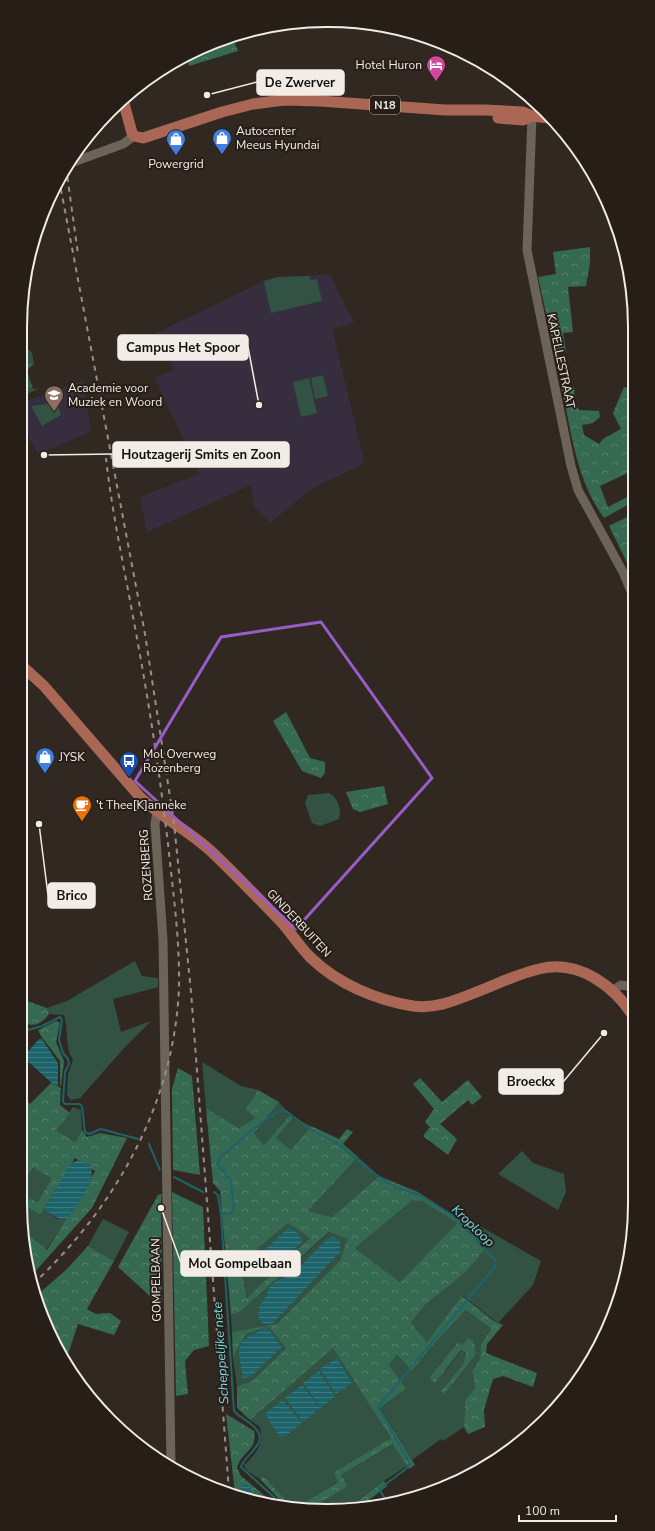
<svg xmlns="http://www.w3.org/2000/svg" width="655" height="1531" font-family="'Nunito Sans',sans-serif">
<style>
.education{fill:#362e3e}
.grass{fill:#325344;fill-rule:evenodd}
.forest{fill:url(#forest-crowns);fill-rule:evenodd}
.park{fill:url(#park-tufts)}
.water{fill:url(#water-rules)}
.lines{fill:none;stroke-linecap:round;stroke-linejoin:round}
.stream{stroke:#1d636a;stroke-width:2}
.minor{stroke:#6c6359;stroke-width:9}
.major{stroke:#aa6755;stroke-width:11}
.rail{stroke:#979089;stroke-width:2;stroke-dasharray:5 5;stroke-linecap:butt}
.marked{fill:none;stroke:#995cc9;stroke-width:3;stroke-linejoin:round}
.labels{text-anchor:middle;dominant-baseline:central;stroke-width:4;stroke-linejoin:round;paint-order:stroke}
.shield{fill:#271f17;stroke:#b5aea9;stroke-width:1}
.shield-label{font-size:11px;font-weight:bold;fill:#f2ece7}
.poi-label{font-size:12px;fill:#f2ece7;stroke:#271f17;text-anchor:start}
.street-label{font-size:12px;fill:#f2ece7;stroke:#271f17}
.water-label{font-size:13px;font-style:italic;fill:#75dde8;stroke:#271f17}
.rim{fill:none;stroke:#f2ece7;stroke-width:2}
.leader{fill:none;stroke:#f2ece7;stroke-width:1.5}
.callout-dot{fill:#f2ece7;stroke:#271f17;stroke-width:1.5}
.callout{fill:#f2ece7;stroke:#f2ece7;stroke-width:1.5}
.callout-label{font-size:13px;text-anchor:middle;font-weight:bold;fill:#111}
</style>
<defs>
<pattern id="forest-crowns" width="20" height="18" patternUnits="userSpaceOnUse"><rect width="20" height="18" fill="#356952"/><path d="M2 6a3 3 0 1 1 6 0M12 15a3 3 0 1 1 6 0" fill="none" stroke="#537f6b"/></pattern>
<pattern id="park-tufts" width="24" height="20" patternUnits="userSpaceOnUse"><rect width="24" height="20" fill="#325344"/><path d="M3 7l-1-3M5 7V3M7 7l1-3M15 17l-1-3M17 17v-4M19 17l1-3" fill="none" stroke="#506c5f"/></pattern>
<pattern id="water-rules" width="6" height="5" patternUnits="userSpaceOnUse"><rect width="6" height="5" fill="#1d636a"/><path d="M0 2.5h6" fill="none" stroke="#3e7a7f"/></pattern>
</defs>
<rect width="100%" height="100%" fill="#312921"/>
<g class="education">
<path d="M 330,275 L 354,323 L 332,329 L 364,460 L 361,465 L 311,489 L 270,523 L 254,506 L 251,485 L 147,532 L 140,497 L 199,474 L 155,378 L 174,370 L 156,333 L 264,281 L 278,277 Z"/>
<path d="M 84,380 L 91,432 L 38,454 L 20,422 L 20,403 Z"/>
</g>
<g class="grass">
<path d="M 309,276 L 311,280 L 317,279 L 322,301 L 271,313 L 264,281 L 278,277 Z"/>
<path d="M 323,375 L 328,396 L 315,399 L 311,378 Z"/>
<path d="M 309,378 L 317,413 L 301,417 L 293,382 Z"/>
<path d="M 57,403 L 61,415 L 42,426 L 31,406 Z"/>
<path d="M 329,793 C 338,799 342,808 339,819 L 320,826 L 312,823 L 305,803 L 308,795 Z"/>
<path d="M 135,961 L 142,976 L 158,978 L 158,987 L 113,999 L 121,1032 L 151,1021 L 125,1047 L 80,1098 L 71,1100 L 67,1095 L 68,1074 L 73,1060 C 64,1045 69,1030 64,1015 L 49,1014 L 47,1008 L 67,1001 Z"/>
<path d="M 202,1062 L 241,1086 L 258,1090 L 245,1109 L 255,1118 L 239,1128 L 206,1108 Z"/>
<path d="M 279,1102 L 290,1115 L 264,1145 L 254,1133 L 262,1124 Z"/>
<path d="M 73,1107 L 81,1110 L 82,1130 L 75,1142 L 56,1130 Z"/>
<path d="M 293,1118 L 311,1126 L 291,1151 L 276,1138 Z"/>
<path d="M 522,1151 L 533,1163 L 564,1174 L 566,1192 L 558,1210 L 498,1174 Z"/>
<path d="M 358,1157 L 379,1176 L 332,1217 L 308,1211 Z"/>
<path d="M 33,1168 L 53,1178 L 38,1202 L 20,1195 L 20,1186 Z"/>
<path d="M 413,1200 L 423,1200 L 457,1223 L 400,1282 L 355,1248 Z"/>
<path d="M 20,1203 L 40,1215 L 44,1209 L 57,1219 L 66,1219 L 46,1250 L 25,1232 Z"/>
<path d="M 462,1216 L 541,1261 L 533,1285 L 498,1323 L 463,1296 L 427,1342 L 411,1323 L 425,1305 L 465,1273 L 486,1248 L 459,1219 Z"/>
<path d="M 103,1219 L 129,1232 L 114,1261 L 88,1246 Z"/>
<path d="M 288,1223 L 311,1238 L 247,1298 L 240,1264 Z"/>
<path d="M 330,1232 L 347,1239 L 340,1260 L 277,1324 L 286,1348 L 252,1381 L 237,1386 L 233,1358 L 245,1335 L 268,1326 L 232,1332 L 231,1315 L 240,1312 Z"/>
<path d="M 466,1310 L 491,1329 L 481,1344 L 480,1359 L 472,1371 L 475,1388 L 465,1400 L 464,1427 L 443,1441 L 441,1439 L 412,1460 L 380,1407 L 406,1388 L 389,1365 L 397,1355 L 412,1371 L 431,1347 ZM 458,1342 L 475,1356 L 444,1394 L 441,1391 L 463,1364 L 466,1354 L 462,1350 L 435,1383 L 429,1378 Z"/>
<path d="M 333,1347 L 391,1438 L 334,1472 L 339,1481 L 295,1508 L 286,1507 L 284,1498 L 263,1476 L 260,1479 L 246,1470 L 244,1465 C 256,1454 264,1444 260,1427 L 250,1420 Z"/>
<path d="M 394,1444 L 407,1466 L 384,1481 L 357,1502 L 343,1509 L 327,1511 L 310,1509 L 348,1486 L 341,1475 Z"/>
<path d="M 370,1499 L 375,1506 L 359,1508 Z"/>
</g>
<g class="forest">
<path d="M 232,37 L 238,51 L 189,66 L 186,55 Z"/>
<path d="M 590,247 L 590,263 L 586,286 L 568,287 L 573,332 L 563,333 L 566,352 L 555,353 L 538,277 L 556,274 L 553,252 Z"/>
<path d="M 574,387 L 575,402 L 579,410 L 599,411 L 600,417 L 593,423 L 582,425 L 584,435 L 599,444 L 603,439 L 621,429 L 613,413 L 624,387 L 633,389 L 633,430 L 628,438 L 627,452 L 632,471 L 600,486 L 608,507 L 627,497 L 631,503 L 604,518 C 576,479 572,435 562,389 Z"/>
<path d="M 633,514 L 633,575 L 609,526 Z"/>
<path d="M 286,712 L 310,758 L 325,762 L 325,773 L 321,778 L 302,771 L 273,721 Z"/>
<path d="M 384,786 L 388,804 L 360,812 L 353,809 L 346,792 Z"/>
<path d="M 24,1000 L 47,1008 L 49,1014 C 43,1022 34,1029 25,1022 Z"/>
<path d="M 56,1021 L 60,1023 L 56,1042 L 64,1061 L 61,1086 L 60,1086 L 60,1061 L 41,1036 L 38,1030 Z"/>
<path d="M 178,1068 L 192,1076 L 200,1175 L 173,1170 L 172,1089 Z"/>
<path d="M 420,1078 L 442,1102 L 468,1080 L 482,1097 L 472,1105 L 468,1100 L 440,1124 L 457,1139 L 448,1155 L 423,1136 L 430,1127 L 425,1122 L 434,1109 L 413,1084 Z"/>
<path d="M 51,1083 L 61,1088 L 60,1105 L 70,1113 L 56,1130 L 75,1142 L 82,1130 L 87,1137 L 100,1133 L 127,1138 L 92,1208 L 32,1275 L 25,1232 L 47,1250 L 95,1171 L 75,1158 L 40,1215 L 20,1203 L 20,1195 L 38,1202 L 52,1178 L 33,1168 L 20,1186 L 20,1095 L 30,1104 Z"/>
<path d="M 258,1090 L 279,1102 L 262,1124 L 254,1133 L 264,1145 L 290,1115 L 293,1118 L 276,1138 L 291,1150 L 311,1126 L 339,1139 L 347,1129 L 353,1132 L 343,1144 L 358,1157 L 308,1211 L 332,1217 L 379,1176 L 418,1192 L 459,1219 L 486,1248 L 465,1273 L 425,1305 L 411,1323 L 427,1342 L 462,1296 L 494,1321 L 503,1325 L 487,1344 L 486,1353 L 537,1373 L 533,1387 L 503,1376 L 493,1379 L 484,1410 L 485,1427 L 468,1434 L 464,1427 L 465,1400 L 475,1388 L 472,1371 L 480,1359 L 481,1344 L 491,1329 L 466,1310 L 431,1347 L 412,1371 L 397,1355 L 389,1365 L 406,1388 L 380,1408 L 415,1465 L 409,1469 L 393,1444 L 341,1475 L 348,1486 L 310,1509 L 295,1508 L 338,1482 L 334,1472 L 391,1438 L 333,1348 L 250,1420 L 237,1408 L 237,1386 L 252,1381 L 286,1348 L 268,1326 L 245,1335 L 233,1358 L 232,1332 L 277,1324 L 340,1260 L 347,1239 L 329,1232 L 240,1312 L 231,1315 L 220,1191 L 213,1183 L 206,1108 L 239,1128 L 255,1118 L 245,1109 ZM 413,1200 L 423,1201 L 457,1223 L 400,1282 L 355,1248 ZM 288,1223 L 310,1238 L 247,1298 L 240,1264 Z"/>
<path d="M 172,1192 L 203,1207 L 209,1346 L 194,1350 L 185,1361 L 188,1394 L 176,1396 Z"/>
<path d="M 162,1194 L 161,1201 L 162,1307 L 118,1267 L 158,1195 Z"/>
<path d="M 88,1246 L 114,1261 L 87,1309 L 96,1314 L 110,1313 L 121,1321 L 114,1335 L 78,1324 L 65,1363 L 36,1303 L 35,1297 L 67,1269 Z"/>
<path d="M 468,1338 L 472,1340 L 475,1346 L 475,1356 L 444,1394 L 441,1391 L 463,1364 L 466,1353 L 461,1350 L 435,1383 L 429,1378 L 458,1342 L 463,1345 Z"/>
<path d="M 226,1414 L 254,1431 C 258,1450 241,1452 237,1468 L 241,1476 L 270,1500 L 271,1505 L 235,1493 Z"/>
<path d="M 263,1476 L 284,1498 L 286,1507 L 281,1506 L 279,1499 L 260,1479 Z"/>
<path d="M 384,1481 L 387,1486 L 359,1508 L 343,1509 L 357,1502 Z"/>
</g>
<path class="park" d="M 27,348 L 32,353 L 34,364 L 27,370 L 33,389 L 38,389 L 20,397 L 20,351 Z"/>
<g class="water">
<path d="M 39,1039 L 42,1039 L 58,1063 L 58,1086 L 54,1085 L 23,1057 Z"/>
<path d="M 78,1160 L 91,1165 C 96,1183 78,1202 69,1217 C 60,1223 51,1214 44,1209 L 70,1164 Z"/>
<path d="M 288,1228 C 294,1228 301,1236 302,1242 L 265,1276 L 252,1262 Z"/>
<path d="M 333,1237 L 340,1241 L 340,1252 L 336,1256 L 274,1322 L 269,1325 L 261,1322 C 255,1312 261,1302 268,1295 L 267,1290 C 277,1277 283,1281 292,1273 C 305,1263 316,1250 328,1239 Z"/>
<path d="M 267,1327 L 282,1347 L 250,1377 L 243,1378 L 239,1355 L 240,1345 L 243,1340 Z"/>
<path d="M 337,1358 L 352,1383 L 336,1394 L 320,1369 Z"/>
<path d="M 319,1371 L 335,1396 L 321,1408 L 303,1383 Z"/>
<path d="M 302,1385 L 320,1408 L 303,1422 L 285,1398 Z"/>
<path d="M 283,1400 L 302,1423 L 284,1437 L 279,1436 L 265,1414 Z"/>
<path d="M 242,1484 L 248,1485 C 255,1496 249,1493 262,1500 L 261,1503 L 239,1494 Z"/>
</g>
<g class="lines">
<g class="stream">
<path d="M 20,1023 L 28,1030 L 42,1026 L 60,1017 L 62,1020 L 59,1040 L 63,1053 L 68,1059 L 69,1064 L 65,1072 L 63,1102 L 65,1104 L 79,1104 L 82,1106 L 85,1132 L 89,1134 L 101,1129 L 138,1139"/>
<path d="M 149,1144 L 160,1170"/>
<path d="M 174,1177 L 203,1192"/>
<path d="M 214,1192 L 218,1195 L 221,1214 L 234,1411 C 240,1418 250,1421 256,1429 C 269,1444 244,1455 241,1467 L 274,1497 L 277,1506"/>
<path d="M 221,1214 L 233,1213 L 234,1210 L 231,1180 L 217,1164 L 220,1158 L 263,1121 L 281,1110 L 286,1111 L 307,1127 L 341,1146 L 372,1172 L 395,1187 L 419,1195 L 452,1215 L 495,1260 L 496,1263 L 494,1268 L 378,1407 L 410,1464 L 406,1469 L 379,1489 L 389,1505"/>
</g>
<g class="minor">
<path d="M 532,116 L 527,250 L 571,466 L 578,490 L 623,572 L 633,596"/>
<path d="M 68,164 L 123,144 L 134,136"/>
<path d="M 157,812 L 155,824 L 163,940 L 171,1467"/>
<path d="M 613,990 L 621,985 L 634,987"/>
</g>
<g class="major">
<path d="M 123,100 L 132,133 L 134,136 L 143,138 L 222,112 L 253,104 L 284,100 L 320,101 L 445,110 L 485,110 L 523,112 L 532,116 L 549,118"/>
<path d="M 498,118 L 523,120 L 532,116"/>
<path d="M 20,664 L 44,686 L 140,797 C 163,819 192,832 214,854 C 238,877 261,901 284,925 C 293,936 301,948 311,958 C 338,984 376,1000 413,1006 C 435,1009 454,1001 474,993 C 495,985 517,974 539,969 C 579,959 614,986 634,1017"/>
</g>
<g class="rail">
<path d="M 66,167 L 78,254"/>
<path d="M 59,179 L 145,634 L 174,823 L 191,992 L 229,1491"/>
<path d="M 33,1284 C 116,1207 174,1103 179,988 C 180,940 173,892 168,844 C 159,769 148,696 134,622 C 124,567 112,513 106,458"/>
</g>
</g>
<path class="marked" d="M 321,622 L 432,778 L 296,929 L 135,781 L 221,637 Z"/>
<defs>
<symbol id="hotel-pin" viewBox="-11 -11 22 30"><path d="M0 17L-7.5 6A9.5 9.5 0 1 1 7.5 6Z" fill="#d1479c" stroke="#271f17"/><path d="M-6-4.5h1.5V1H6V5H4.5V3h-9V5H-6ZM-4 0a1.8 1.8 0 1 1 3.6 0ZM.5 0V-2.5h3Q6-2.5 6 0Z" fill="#fff"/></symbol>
<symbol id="shop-pin" viewBox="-11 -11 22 30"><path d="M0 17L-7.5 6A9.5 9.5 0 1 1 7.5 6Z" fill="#3f7fe0" stroke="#271f17"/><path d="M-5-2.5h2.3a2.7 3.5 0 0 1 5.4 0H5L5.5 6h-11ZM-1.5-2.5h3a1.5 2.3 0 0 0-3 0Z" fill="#fff"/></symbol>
<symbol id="school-pin" viewBox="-11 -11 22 30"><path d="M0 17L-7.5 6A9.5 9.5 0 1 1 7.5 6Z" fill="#8d6e63" stroke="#271f17"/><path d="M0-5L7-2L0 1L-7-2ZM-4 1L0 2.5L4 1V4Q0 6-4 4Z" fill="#fff"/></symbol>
<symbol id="bus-pin" viewBox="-11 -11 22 30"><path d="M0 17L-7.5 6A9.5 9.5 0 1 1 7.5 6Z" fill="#1a4fb4" stroke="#271f17"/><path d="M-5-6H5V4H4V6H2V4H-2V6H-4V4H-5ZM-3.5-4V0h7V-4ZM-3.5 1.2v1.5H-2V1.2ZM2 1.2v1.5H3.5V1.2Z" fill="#fff"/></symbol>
<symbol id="cafe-pin" viewBox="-11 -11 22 30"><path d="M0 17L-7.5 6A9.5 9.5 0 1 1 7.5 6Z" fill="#e8710a" stroke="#271f17"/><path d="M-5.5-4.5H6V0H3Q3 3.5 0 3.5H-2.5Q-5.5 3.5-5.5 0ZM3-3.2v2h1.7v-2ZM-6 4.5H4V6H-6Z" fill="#fff"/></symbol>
</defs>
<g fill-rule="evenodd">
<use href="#hotel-pin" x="425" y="54" width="22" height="30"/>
<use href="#shop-pin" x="211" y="127" width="22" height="30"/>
<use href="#shop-pin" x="165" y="128" width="22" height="30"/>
<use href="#school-pin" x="43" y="384" width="22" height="30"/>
<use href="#shop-pin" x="34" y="746" width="22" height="30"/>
<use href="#bus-pin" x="118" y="750" width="22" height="30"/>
<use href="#cafe-pin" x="71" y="794" width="22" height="30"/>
</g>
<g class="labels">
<rect class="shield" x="370" y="96" width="30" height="18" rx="3"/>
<g class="shield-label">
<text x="385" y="105">N18</text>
</g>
<g class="poi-label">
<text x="422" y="65" text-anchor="end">Hotel Huron</text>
<text x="236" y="131">Autocenter<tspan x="236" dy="14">Meeus Hyundai</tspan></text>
<text x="176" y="164" text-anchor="middle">Powergrid</text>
<text x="68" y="388">Academie voor<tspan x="68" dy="14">Muziek en Woord</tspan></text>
<text x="143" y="754">Mol Overweg<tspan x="143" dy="14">Rozenberg</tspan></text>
<text x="59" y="757">JYSK</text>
<text x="96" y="805">'t Thee[K]anneke</text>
</g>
<g class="street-label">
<text transform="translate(561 361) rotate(78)">KAPELLESTRAAT</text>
<text transform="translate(146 865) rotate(-94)">ROZENBERG</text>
<text transform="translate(299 923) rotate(47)">GINDERBUITEN</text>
<text transform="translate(156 1280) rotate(-91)">GOMPELBAAN</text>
</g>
<g class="water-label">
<text transform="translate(473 1226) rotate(44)">Kroploop</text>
<text transform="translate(221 1353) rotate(-94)">Scheppelijke nete</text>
</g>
</g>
<path d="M0 0H655V1531H0ZM327 27H328A300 300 0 0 1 628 327V1204A300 300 0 0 1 328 1504H327A300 300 0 0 1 27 1204V327A300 300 0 0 1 327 27Z" fill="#271f17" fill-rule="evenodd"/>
<path class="rim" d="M327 27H328A300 300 0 0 1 628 327V1204A300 300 0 0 1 328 1504H327A300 300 0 0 1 27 1204V327A300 300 0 0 1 327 27Z"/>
<path class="leader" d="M207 95L257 82M259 405L248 347M44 455L113 454M39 824L48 895M604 1033L563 1082M161 1208L181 1263"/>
<g class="callout-dot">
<circle cx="207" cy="95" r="4"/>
<circle cx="259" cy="405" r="4"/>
<circle cx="44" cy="455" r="4"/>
<circle cx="39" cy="824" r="4"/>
<circle cx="604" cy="1033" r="4"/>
<circle cx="161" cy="1208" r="4"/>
</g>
<g class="callout">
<rect x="257" y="70" width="87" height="25" rx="4"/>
<rect x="118" y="335" width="130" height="25" rx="4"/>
<rect x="113" y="442" width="176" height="25" rx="4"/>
<rect x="48" y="883" width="47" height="25" rx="4"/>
<rect x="499" y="1069" width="64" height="25" rx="4"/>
<rect x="181" y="1251" width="119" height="25" rx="4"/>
</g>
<g class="callout-label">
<text x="300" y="87">De Zwerver</text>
<text x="183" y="352">Campus Het Spoor</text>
<text x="201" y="459">Houtzagerij Smits en Zoon</text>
<text x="72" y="900">Brico</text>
<text x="531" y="1086">Broeckx</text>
<text x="240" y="1268">Mol Gompelbaan</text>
</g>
<path d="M519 1515v6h97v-6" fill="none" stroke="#f2ece7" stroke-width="2"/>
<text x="525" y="1515" font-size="12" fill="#f2ece7" stroke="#271f17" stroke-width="3" paint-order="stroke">100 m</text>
</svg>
